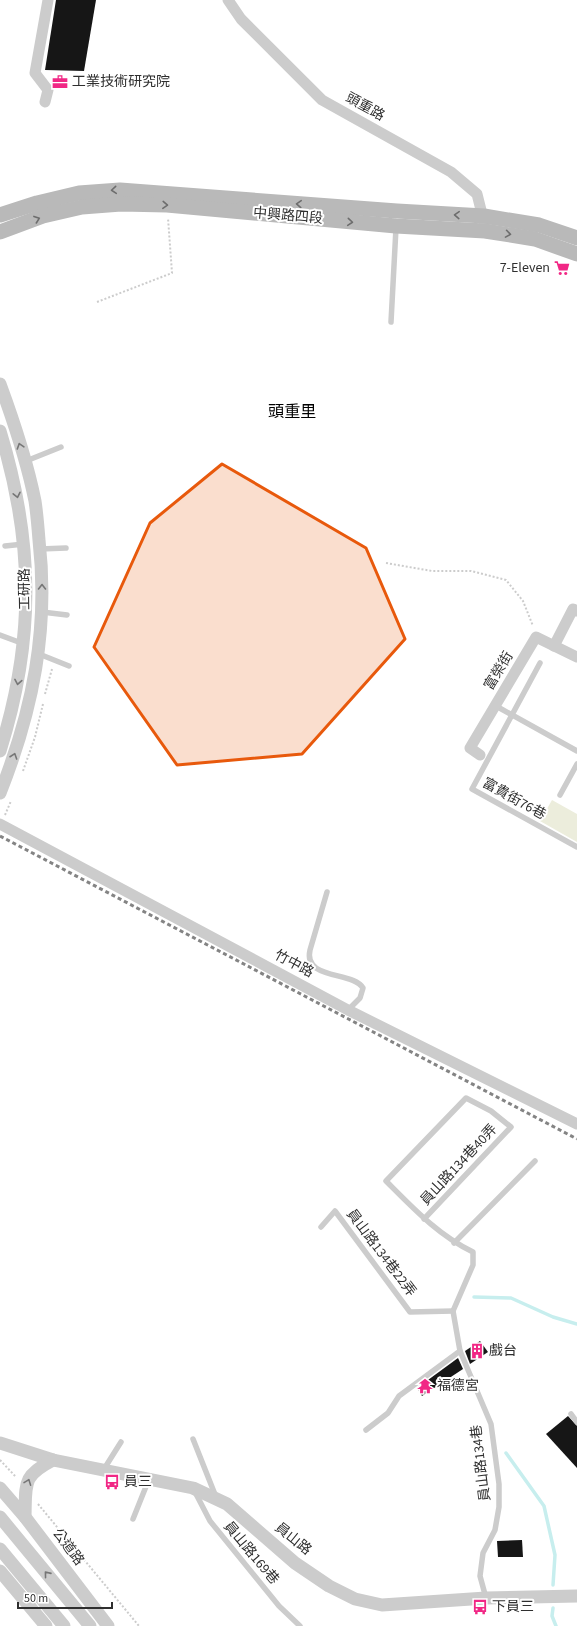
<svg xmlns="http://www.w3.org/2000/svg" width="577" height="1626" font-family="'Source Sans 3','Noto Sans TC',sans-serif">
<style>
.green{fill:#eceddc}
.lines{fill:none;stroke-linecap:round;stroke-linejoin:round}
.stream{stroke:#c7eeee;stroke-width:3.5}
.building{fill:#161616}
.path{stroke:#ccc;stroke-width:2;stroke-dasharray:2 2;stroke-linecap:butt}
.service{stroke:#ccc;stroke-width:5.5}
.minor{stroke:#ccc;stroke-width:11}
.tertiary{stroke:#ccc;stroke-width:13}
.secondary{stroke:#b9b9b9;stroke-width:15}
.rail{stroke:#848484;stroke-width:3;stroke-dasharray:4 3;stroke-linecap:butt}
.oneway{stroke:#6d6d6d}
.oneway2{stroke:#767676}
.marked{fill:#e8590c;fill-opacity:0.2;stroke:#e8590c;stroke-width:3;stroke-linejoin:round}
.labels{text-anchor:middle;dominant-baseline:central;stroke-width:4;stroke-linejoin:round;paint-order:stroke}
.poi-label{font-size:14px;fill:#2f2f2f;stroke:#fff;text-anchor:start}
.street-label{font-size:14px;fill:#2f2f2f;stroke:#fff}
.quarter-label{font-size:16px;fill:#000;stroke:#fff}
</style>
<rect width="100%" height="100%" fill="#fff"/>
<path class="green" d="M 552,800 L 577,814 L 577,842 L 540,821 Z"/>
<g class="lines">
<g class="stream">
<path d="M 474,1297 L 511,1298 L 553,1317 L 577,1324"/>
<path d="M 506,1453 L 544,1506 L 555,1555 L 553,1585"/>
<path d="M 553,1608 L 552,1616 L 556,1626"/>
</g>
</g>
<g class="building">
<path d="M 56,0 L 96,0 L 84,71 L 45,70 Z"/>
<path d="M 480,1341 L 488,1352 L 470,1364 L 465,1351 Z"/>
<path d="M 458,1358 L 463,1369 L 422,1396 L 417,1388 Z"/>
<path d="M 568,1416 L 577,1426 L 577,1468 L 546,1434 Z"/>
<path d="M 522,1540 L 523,1557 L 498,1557 L 497,1541 Z"/>
</g>
<g class="lines">
<g class="path">
<path d="M 97,302 L 172,273 L 168,218"/>
<path d="M 386,563 L 432,571 L 471,571 L 506,580 L 523,601 L 533,626"/>
<path d="M 45,694 L 52,669"/>
<path d="M 23,771 L 35,737 L 43,704"/>
<path d="M 5,815 L 11,801"/>
<path d="M 0,1460 L 16,1477"/>
<path d="M 38,1504 L 139,1626"/>
</g>
<g class="service">
<path d="M 391,322 L 396,228"/>
<path d="M 26,461 L 61,447"/>
<path d="M 5,546 L 24,544"/>
<path d="M 40,549 L 66,548"/>
<path d="M 42,612 L 67,615"/>
<path d="M 0,635 L 24,644"/>
<path d="M 39,654 L 69,666"/>
<path d="M 540,663 L 472,789 L 577,847"/>
<path d="M 496,706 L 577,751"/>
<path d="M 560,795 L 577,764"/>
<path d="M 327,892 L 310,950 C 303,980 353,971 363,988 L 360,998 L 348,1010"/>
<path d="M 424,1219 L 511,1127 L 491,1111 L 466,1098 L 386,1181 C 413,1208 438,1235 473,1252 L 473,1265 L 453,1311 L 460,1351 L 491,1424 L 499,1484 L 499,1507 L 495,1530 L 483,1553 L 480,1576 L 486,1598"/>
<path d="M 321,1227 L 335,1211 L 410,1312 L 453,1311"/>
<path d="M 454,1243 L 535,1161"/>
<path d="M 571,1414 L 577,1422"/>
<path d="M 366,1430 L 388,1413 L 399,1396 L 460,1351"/>
<path d="M 193,1439 L 216,1497"/>
<path d="M 104,1469 L 121,1442"/>
<path d="M 195,1492 L 210,1521 L 279,1606 L 300,1626"/>
<path d="M 133,1519 L 149,1479"/>
</g>
<g class="minor">
<path d="M 228,0 L 241,19 L 322,100 L 451,172 L 477,194 L 484,222"/>
<path d="M 45,102 L 48,90 L 35,73 L 48,0"/>
<path d="M 554,646 L 573,609 L 577,611"/>
<path d="M 480,755 L 470,748 L 536,637 L 577,657"/>
<path d="M 0,824 L 348,1010 L 577,1124"/>
</g>
<g class="tertiary">
<path d="M 0,384 C 14,422 27,461 35,501 C 37,514 38,527 39,540 C 49,629 33,710 0,793"/>
<path d="M 0,431 C 34,542 35,640 0,751"/>
<path d="M 0,1443 L 53,1460 L 193,1488 L 227,1504 L 295,1563 L 329,1586 L 355,1599 L 382,1605 L 486,1598 L 577,1596"/>
<path d="M 0,1488 L 25,1517 L 108,1626"/>
<path d="M 0,1517 L 90,1626"/>
<path d="M 25,1517 C 26,1483 22,1476 53,1460"/>
<path d="M 0,1549 L 64,1626"/>
<path d="M 0,1571 L 46,1626"/>
</g>
<g class="secondary">
<path d="M 0,215 L 37,203 L 79,193 L 120,190 L 397,211 L 484,216 L 539,225 L 577,238"/>
<path d="M 0,232 L 43,216 L 82,207 L 121,204 L 167,205 L 396,226 L 485,231 L 535,239 L 577,254"/>
</g>
<path class="rail" d="M 0,836 L 577,1139"/>
</g>
<defs><path id="oneway-chevron" d="M-2-3.5L2.5 0L-2 3.5" fill="none" stroke-width="1.6" stroke-linecap="round" stroke-linejoin="round"/></defs>
<g class="oneway">
<use href="#oneway-chevron" transform="translate(114 190) rotate(175)"/>
<use href="#oneway-chevron" transform="translate(299 204) rotate(-176)"/>
<use href="#oneway-chevron" transform="translate(165 205) rotate(3)"/>
<use href="#oneway-chevron" transform="translate(457 215) rotate(-177)"/>
<use href="#oneway-chevron" transform="translate(37 219) rotate(-20)"/>
<use href="#oneway-chevron" transform="translate(350 222) rotate(5)"/>
<use href="#oneway-chevron" transform="translate(508 234) rotate(9)"/>
</g>
<g class="oneway2">
<use href="#oneway-chevron" transform="translate(20 446) rotate(-108)"/>
<use href="#oneway-chevron" transform="translate(17 495) rotate(78)"/>
<use href="#oneway-chevron" transform="translate(42 587) rotate(-90)"/>
<use href="#oneway-chevron" transform="translate(18 682) rotate(100)"/>
<use href="#oneway-chevron" transform="translate(14 756) rotate(-71)"/>
<use href="#oneway-chevron" transform="translate(28 1482) rotate(-69)"/>
<use href="#oneway-chevron" transform="translate(47 1574) rotate(-129)"/>
</g>
<path class="marked" d="M 222,464 L 366,548 L 405,639 L 302,754 L 177,765 L 94,647 L 150,523 Z"/>
<defs>
<symbol id="office-bare" viewBox="-9 -9 18 18"><path d="M-6-3h4V-5.5h4V-3h4V5H-6ZM-1-4.5V-3h2v-1.5ZM-6 0V1H6V0Z" fill="#f12785" stroke="#fff" stroke-width="2.5" paint-order="stroke"/></symbol>
<symbol id="supermarket-bare" viewBox="-9 -9 18 18"><path d="M-6-5.5h2.5l.6 2H6L4.5 2H-2.5L-4.4-4H-6ZM-1.5 3.2a1.3 1.3 0 1 0 .1 0ZM3 3.2a1.3 1.3 0 1 0 .1 0Z" fill="#f12785" stroke="#fff" stroke-width="2.5" paint-order="stroke"/></symbol>
<symbol id="building-bare" viewBox="-9 -9 18 18"><path d="M-4-6H4V6H1V3H-1V6H-4ZM-2.5-4.3h1.7v1.8h-1.7ZM.8-4.3h1.7v1.8H.8ZM-2.5-1h1.7V.8h-1.7ZM.8-1h1.7V.8H.8Z" fill="#f12785" stroke="#fff" stroke-width="2.5" paint-order="stroke"/></symbol>
<symbol id="temple-bare" viewBox="-9 -9 18 18"><path d="M0-6L5-2H3V0L6.5 2.5H4V6H1.5V3h-3V6H-4V2.5H-6.5L-3 0V-2H-5Z" fill="#f12785" stroke="#fff" stroke-width="2.5" paint-order="stroke"/></symbol>
<symbol id="bus-bare" viewBox="-9 -9 18 18"><path d="M-5-6H5V4H4V6H2V4H-2V6H-4V4H-5ZM-3.5-4V0h7V-4ZM-3.5 1.2v1.5H-2V1.2ZM2 1.2v1.5H3.5V1.2Z" fill="#f12785" stroke="#fff" stroke-width="2.5" paint-order="stroke"/></symbol>
</defs>
<g fill-rule="evenodd">
<use href="#office-bare" x="49" y="71" width="22" height="22"/>
<use href="#supermarket-bare" x="551" y="257" width="22" height="22"/>
<use href="#building-bare" x="466" y="1340" width="22" height="22"/>
<use href="#temple-bare" x="414" y="1375" width="22" height="22"/>
<use href="#bus-bare" x="101" y="1471" width="22" height="22"/>
<use href="#bus-bare" x="469" y="1596" width="22" height="22"/>
</g>
<g class="labels">
<g class="poi-label">
<text x="72" y="82">工業技術研究院</text>
<text x="550" y="268" text-anchor="end">7-Eleven</text>
<text x="489" y="1351">戲台</text>
<text x="437" y="1386">福德宮</text>
<text x="124" y="1482">員三</text>
<text x="492" y="1607">下員三</text>
</g>
<g class="street-label">
<text transform="translate(365 107) rotate(29)">頭重路</text>
<text transform="translate(288 216) rotate(5)">中興路四段</text>
<text transform="translate(25 589) rotate(-91)">工研路</text>
<text transform="translate(499 671) rotate(-59)">富榮街</text>
<text transform="translate(514 799) rotate(29)">富貴街76巷</text>
<text transform="translate(294 964) rotate(28)">竹中路</text>
<text transform="translate(459 1165) rotate(-47)">員山路134巷40弄</text>
<text transform="translate(381 1253) rotate(53)">員山路134巷22弄</text>
<text transform="translate(481 1463) rotate(-97)">員山路134巷</text>
<text transform="translate(293 1539) rotate(39)">員山路</text>
<text transform="translate(68 1547) rotate(53)">公道路</text>
<text transform="translate(251 1553) rotate(50)">員山路169巷</text>
</g>
<g class="quarter-label">
<text x="292" y="412">頭重里</text>
</g>
</g>
<path d="M18 1602v6h94v-6" fill="none" stroke="#2f2f2f" stroke-width="2"/>
<text x="24" y="1602" font-size="12" fill="#2f2f2f" stroke="#ffffff" stroke-width="3" paint-order="stroke">50 m</text>
</svg>
